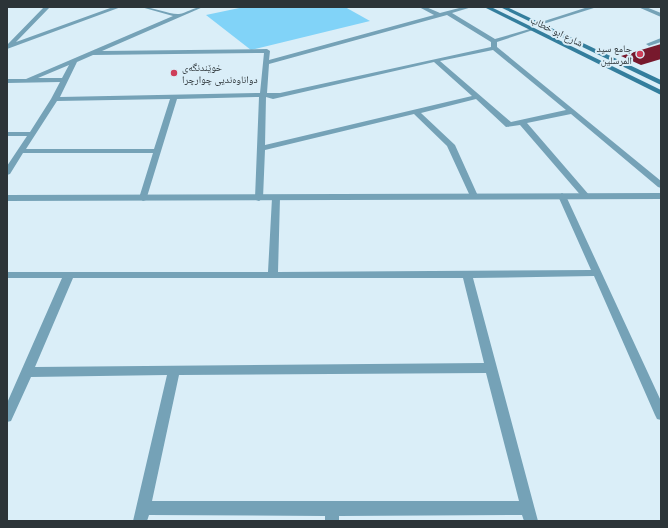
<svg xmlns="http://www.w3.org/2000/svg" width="668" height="528" font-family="'Public Sans','Noto Naskh Arabic',sans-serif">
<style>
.green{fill:#81d3f8}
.building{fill:#77192d}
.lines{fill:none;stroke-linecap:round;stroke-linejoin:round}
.minor{fill:#75a2b7;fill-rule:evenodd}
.tertiary{fill:#75a2b7;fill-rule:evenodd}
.secondary{fill:#347e9d;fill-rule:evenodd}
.poi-dot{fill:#ce3e59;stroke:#daeef8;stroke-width:1.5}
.labels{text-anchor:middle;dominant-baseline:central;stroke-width:4;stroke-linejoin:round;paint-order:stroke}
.far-street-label{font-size:10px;fill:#2c3438;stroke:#daeef8}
.far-poi-label{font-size:10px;fill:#2c3438;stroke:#daeef8;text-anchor:end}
</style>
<rect width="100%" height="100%" fill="#daeef8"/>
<path class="green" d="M 244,7 L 345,7 L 370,21 L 251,50 L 206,15 Z"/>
<path class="building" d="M 661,44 L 661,59 L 641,65 L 621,56 Z"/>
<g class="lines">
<g class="minor">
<path d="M 44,7 L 50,7 L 16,42 L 113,7 L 121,7 L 7,49 L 7,45 Z"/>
<path d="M 141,7 C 153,7 171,15 179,14 C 187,13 193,7 203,7 L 102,51 L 267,49 L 270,51 L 269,60 L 434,15 L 419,7 L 426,7 L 440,13 L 463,7 L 472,7 L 452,13 L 495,39 L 533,28 L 533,30 L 497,42 L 497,47 L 661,181 L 661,188 L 658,187 L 571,114 L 527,123 L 590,196 L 586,199 L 583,198 L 520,125 L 506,127 L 476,99 L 421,113 L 455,145 L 478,196 L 474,199 L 470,196 L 447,146 L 414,114 L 265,150 L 263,198 L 259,201 L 256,200 L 255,198 L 259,97 L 177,99 L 146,200 L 143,201 L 139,198 L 153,153 L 23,153 L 10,174 L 7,175 L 7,166 L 27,136 L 7,136 L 7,132 L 30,132 L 51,99 L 60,82 L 7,83 L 7,79 L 26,79 L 173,16 ZM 447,15 L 491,42 L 491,47 L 280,93 L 267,93 L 269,64 ZM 493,50 L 566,110 L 511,122 L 440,61 ZM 264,53 L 260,93 L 60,97 L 77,62 L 93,55 ZM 434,62 L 472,96 L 265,145 L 266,97 L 273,99 ZM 69,65 L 62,78 L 38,78 ZM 170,99 L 154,149 L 26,149 L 57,101 Z"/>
<path d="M 588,7 L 597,7 L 540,25 L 535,24 Z"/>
<path d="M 638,7 L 646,7 L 661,13 L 661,17 Z"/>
<path d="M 661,38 L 661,42 L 649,46 L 646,44 Z"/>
<path d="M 562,193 L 566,196 L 661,401 L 661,420 L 657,419 L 655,415 L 594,276 L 473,278 L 538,521 L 524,521 L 522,515 L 339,516 L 339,521 L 325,521 L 325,516 L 149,515 L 147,521 L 133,521 L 167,375 L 31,377 L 11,421 L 7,422 L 7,403 L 62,278 L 7,278 L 7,272 L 268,272 L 272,198 L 276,195 L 280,198 L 278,272 L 591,270 L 558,196 ZM 73,278 L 463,278 L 484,363 L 35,367 ZM 486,373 L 519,501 L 152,501 L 179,375 Z"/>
</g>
<path class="tertiary" d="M 661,193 L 661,199 L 7,201 L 7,195 Z"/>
<g class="secondary">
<path d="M 484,7 L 491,7 L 661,90 L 661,95 Z"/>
<path d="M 500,7 L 507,7 L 661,80 L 661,85 Z"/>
</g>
</g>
<g class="poi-dot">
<circle cx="640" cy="54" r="4"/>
<circle cx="174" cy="73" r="4"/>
</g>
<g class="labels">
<g class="far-street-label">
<text transform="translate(557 31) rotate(26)">شارع ابو خطاب</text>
</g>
<g class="far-poi-label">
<text x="632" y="48">جامع سيد<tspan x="632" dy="12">المرسلين</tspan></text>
<text x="182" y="67" text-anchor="start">خوێندنگەی<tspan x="182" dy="12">دواناوەندیی چوارچرا</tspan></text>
</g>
</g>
<rect width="668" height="528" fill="none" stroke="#2c3438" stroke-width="16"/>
</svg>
